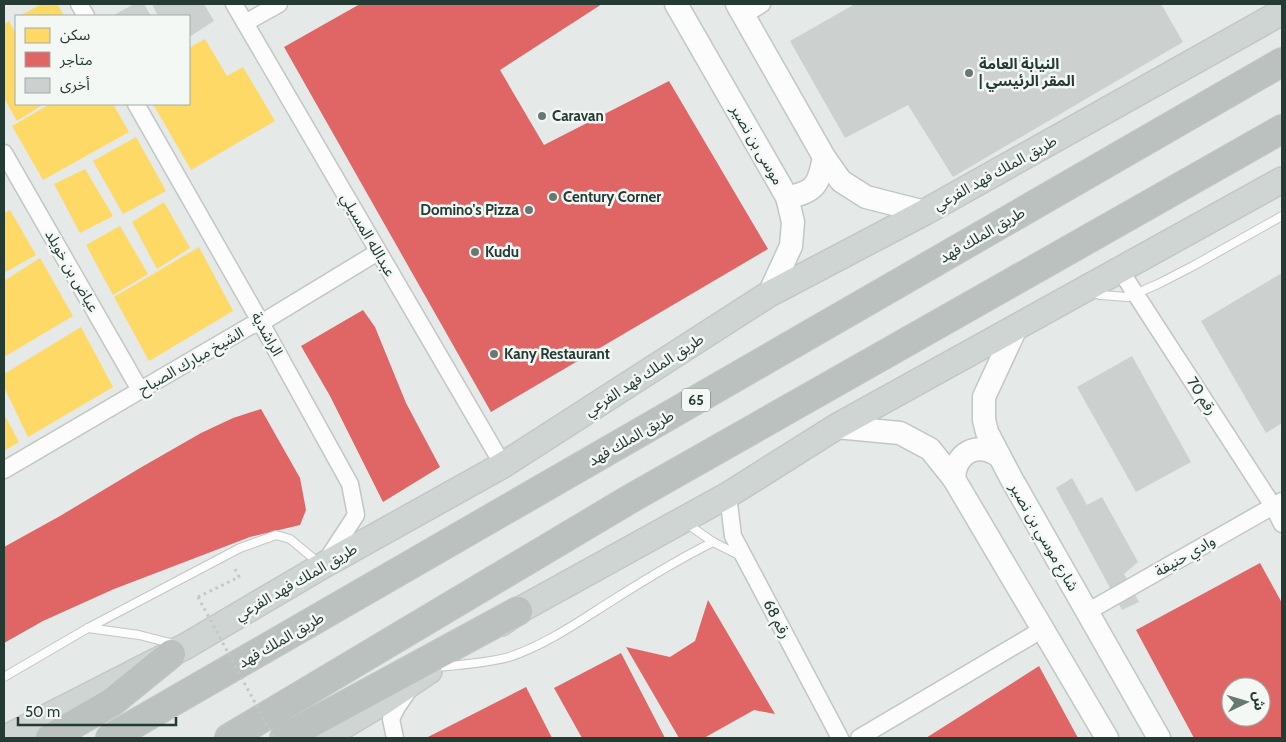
<svg xmlns="http://www.w3.org/2000/svg" width="1286" height="742" font-family="Cabin,'Noto Sans Arabic',sans-serif">
<style>
.homes{fill:#ffd966}
.shops{fill:#e06666;fill-rule:evenodd}
.building{fill:#ccd0ce}
.lines{fill:none;stroke-linecap:round;stroke-linejoin:round}
.lane-casing{stroke:#c2c6c4;stroke-width:10}
.street-casing{stroke:#c2c6c4;stroke-width:19}
.secondary-casing{stroke:#c0c7c4;stroke-width:25}
.primary-casing{stroke:#c1c8c6;stroke-width:28}
.highway-casing{stroke:#c1c8c6;stroke-width:30}
.path{stroke:#c2c9c5;stroke-width:3;stroke-dasharray:2.5 4;stroke-linecap:butt}
.lane{stroke:#fbfcfb;stroke-width:8}
.street{stroke:#fbfcfb;stroke-width:16}
.secondary{stroke:#fbfcfb;stroke-width:22}
.primary{stroke:#cfd5d3;stroke-width:25}
.highway{stroke:#bbc1bf;stroke-width:28}
.path-bridge{stroke:#c2c9c5;stroke-width:3;stroke-dasharray:2.5 4;stroke-linecap:butt}
.poi-dot{fill:#687872;stroke:#f3f8f5;stroke-width:2}
.labels{text-anchor:middle;dominant-baseline:central;stroke-width:5;stroke-linejoin:round;paint-order:stroke}
.shield{fill:#f3f8f5;stroke:#62746d;stroke-width:1}
.shield-label{font-size:14px;font-weight:bold;fill:#243b33}
.poi-label{font-size:15px;font-weight:bold;fill:#243b33;stroke:#f3f8f5;text-anchor:start}
.street-label{font-size:15px;fill:#243b33;stroke:#f3f8f5}
</style>
<rect width="100%" height="100%" fill="#e5e9e7"/>
<g class="homes">
<path d="M 42,4 L 58,5 L 64,16 L 19,16 Z"/>
<path d="M 9,21 L 16,34 L 16,104 L 44,104 L 17,121 L 4,98 L 4,24 Z"/>
<path d="M 205,39 L 227,76 L 243,67 L 275,121 L 191,170 L 153,104 L 189,104 L 189,48 Z"/>
<path d="M 50,104 L 113,104 L 129,132 L 43,180 L 12,126 Z"/>
<path d="M 136,137 L 166,191 L 123,214 L 93,161 Z"/>
<path d="M 85,169 L 113,216 L 80,233 L 54,184 Z"/>
<path d="M 164,202 L 190,248 L 157,269 L 132,222 Z"/>
<path d="M 10,210 L 36,255 L 4,273 L 4,213 Z"/>
<path d="M 120,226 L 148,274 L 113,295 L 86,245 Z"/>
<path d="M 199,247 L 233,311 L 149,361 L 114,297 Z"/>
<path d="M 40,258 L 73,316 L 4,357 L 4,281 Z"/>
<path d="M 81,327 L 113,387 L 28,437 L 4,387 L 4,374 Z"/>
<path d="M 4,414 L 19,442 L 4,451 Z"/>
</g>
<g class="shops">
<path d="M 360,4 L 602,4 L 500,70 L 544,145 L 669,81 L 768,249 L 491,412 L 284,47 Z"/>
<path d="M 363,310 L 375,327 L 406,403 L 440,467 L 383,502 L 330,396 L 301,346 Z"/>
<path d="M 261,409 L 300,478 L 306,510 L 300,525 L 250,537 L 114,589 L 43,621 L 4,643 L 4,547 L 60,516 L 140,468 L 201,433 L 233,418 Z"/>
<path d="M 1260,563 L 1282,603 L 1282,738 L 1194,738 L 1136,630 ZM 1231,687 L 1261,687 L 1261,717 L 1231,717 Z"/>
<path d="M 708,600 L 775,714 L 754,710 L 704,738 L 679,738 L 626,647 L 670,657 L 695,641 Z"/>
<path d="M 621,653 L 665,738 L 582,738 L 554,688 Z"/>
<path d="M 1039,666 L 1078,738 L 926,738 Z"/>
<path d="M 526,687 L 552,738 L 426,738 Z"/>
</g>
<g class="building">
<path d="M 134,4 L 144,4 L 151,16 L 112,16 Z"/>
<path d="M 152,4 L 204,4 L 214,21 L 189,37 L 189,16 L 158,16 Z"/>
<path d="M 855,4 L 1161,4 L 1183,42 L 953,177 L 908,105 L 845,138 L 790,41 Z"/>
<path d="M 1282,273 L 1282,423 L 1266,433 L 1201,321 Z"/>
<path d="M 1132,356 L 1191,462 L 1136,492 L 1077,387 Z"/>
<path d="M 1072,478 L 1087,505 L 1102,497 L 1138,562 L 1124,574 L 1139,602 L 1122,610 L 1056,488 Z"/>
</g>
<g class="lines">
<defs>
<g id="lane">
<path d="M 1092,292 L 1100,295 L 1128,297 L 1158,284 L 1193,266 L 1282,216"/>
<path d="M 686,523 L 713,542"/>
<path d="M 88,628 L 139,635 L 174,644"/>
<path d="M 437,667 C 459,665 488,663 509,657 C 546,645 581,620 613,600 C 646,579 679,559 713,542 L 741,556"/>
<path d="M 4,677 L 88,628 L 240,548 L 276,535 L 290,539 L 319,563"/>
</g>
<g id="street">
<path d="M 79,4 L 86,16"/>
<path d="M 234,4 L 503,465"/>
<path d="M 744,15 L 762,4"/>
<path d="M 245,23 L 279,4"/>
<path d="M 136,104 L 261,323 L 350,484 L 356,515 L 326,561"/>
<path d="M 4,153 L 140,390"/>
<path d="M 1120,270 L 1273,506 L 1282,524"/>
<path d="M 4,470 L 250,326 L 261,323 L 378,252"/>
<path d="M 728,495 L 733,536 L 840,738"/>
<path d="M 1087,612 L 1282,501"/>
<path d="M 395,738 L 391,719 L 397,707 L 408,691"/>
<path d="M 859,738 L 1043,629"/>
</g>
<g id="secondary">
<path d="M 676,4 L 787,197 L 793,222 L 791,246 L 769,294"/>
<path d="M 737,4 L 824,157 L 841,181 L 866,197 L 925,212"/>
<path d="M 787,197 C 816,193 819,183 824,157"/>
<path d="M 1016,328 L 984,397 L 984,420 L 987,432 L 1011,478 L 1159,738"/>
<path d="M 836,427 L 900,433 L 930,449 L 954,479 L 1107,738"/>
<path d="M 954,479 C 955,452 978,441 999,456"/>
</g>
<g id="primary">
<path d="M 501,623 L 518,611 L 728,495 L 836,427 L 1282,180"/>
<path d="M 6,738 L 186,646 L 322,566 L 503,465 L 769,294 L 925,212 L 1282,12"/>
<path d="M 323,738 L 380,704 L 429,671"/>
</g>
<g id="highway">
<path d="M 50,738 L 112,702 L 171,654"/>
<path d="M 110,738 L 1282,62"/>
<path d="M 229,738 L 630,499 L 1282,129"/>
<path d="M 284,738 L 518,611"/>
</g>
</defs>
<use href="#lane" class="lane-casing"/>
<use href="#street" class="street-casing"/>
<use href="#secondary" class="secondary-casing"/>
<use href="#primary" class="primary-casing"/>
<use href="#highway" class="highway-casing"/>
<path class="path" d="M 198,597 L 239,577 L 234,567"/>
<use href="#lane" class="lane"/>
<use href="#street" class="street"/>
<use href="#secondary" class="secondary"/>
<use href="#primary" class="primary"/>
<use href="#highway" class="highway"/>
<path class="path-bridge" d="M 198,597 L 274,738"/>
</g>
<g class="poi-dot">
<circle cx="969" cy="73" r="5"/>
<circle cx="542" cy="116" r="5"/>
<circle cx="553" cy="197" r="5"/>
<circle cx="529" cy="210" r="5"/>
<circle cx="475" cy="252" r="5"/>
<circle cx="494" cy="354" r="5"/>
</g>
<g class="labels">
<rect class="shield" x="682" y="388.5" width="28" height="23" rx="4"/>
<g class="shield-label">
<text x="696" y="400">65</text>
</g>
<g class="poi-label">
<text x="979" y="64">النيابة العامة<tspan x="979" dy="17">| المقر الرئيسي</tspan></text>
<text x="552" y="116">Caravan</text>
<text x="563" y="197">Century Corner</text>
<text x="519" y="210" text-anchor="end">Domino's Pizza</text>
<text x="485" y="252">Kudu</text>
<text x="504" y="354">Kany Restaurant</text>
</g>
<g class="street-label">
<text transform="translate(757 145) rotate(60)">موسى بن نصير</text>
<text transform="translate(995 173) rotate(-29)">طريق الملك فهد الفرعي</text>
<text transform="translate(368 235) rotate(60)">عبدالله المسيلي</text>
<text transform="translate(982 235) rotate(-30)">طريق الملك فهد</text>
<text transform="translate(72 271) rotate(60)">عياض بن خويلد</text>
<text transform="translate(267 334) rotate(61)">الراشدية</text>
<text transform="translate(191 361) rotate(-30)">الشيخ مبارك الصباح</text>
<text transform="translate(644 375) rotate(-33)">طريق الملك فهد الفرعي</text>
<text transform="translate(1202 396) rotate(57)">رقم 70</text>
<text transform="translate(631 438) rotate(-30)">طريق الملك فهد</text>
<text transform="translate(1044 537) rotate(60)">شارع موسي بن نصير</text>
<text transform="translate(1185 556) rotate(-30)">وادي حنيفة</text>
<text transform="translate(296 582) rotate(-30)">طريق الملك فهد الفرعي</text>
<text transform="translate(777 619) rotate(62)">رقم 68</text>
<text transform="translate(281 640) rotate(-30)">طريق الملك فهد</text>
</g>
</g>
<rect width="1286" height="742" fill="none" stroke="#243b33" stroke-width="10"/>
<rect x="15" y="15" width="175" height="90" fill="#f3f8f5" stroke="#a0aca7"/>
<rect x="25" y="28" width="25" height="15" fill="#ffd966" stroke="#a0aca7"/>
<text x="60" y="40" font-size="15" fill="#243b33">سكن</text>
<rect x="25" y="52" width="25" height="15" fill="#e06666" stroke="#a0aca7"/>
<text x="60" y="65" font-size="15" fill="#243b33">متاجر</text>
<rect x="25" y="78" width="25" height="15" fill="#ccd0ce" stroke="#a0aca7"/>
<text x="60" y="90" font-size="15" fill="#243b33">أخرى</text>
<g transform="translate(1246 702) rotate(85)"><circle r="24" fill="#f3f8f5" stroke="#a0aca7"/>
<path d="M0-4L9 19L0 12L-9 19Z" fill="#687872"/>
<text y="-8" font-size="14" font-weight="bold" text-anchor="middle" fill="#243b33">ش</text>
</g>
<path d="M18 717v8h158v-8" fill="none" stroke="#243b33" stroke-width="2.5"/>
<text x="25" y="717" font-size="15" fill="#243b33" stroke="#f3f8f5" stroke-width="4" paint-order="stroke">50 m</text>
</svg>
